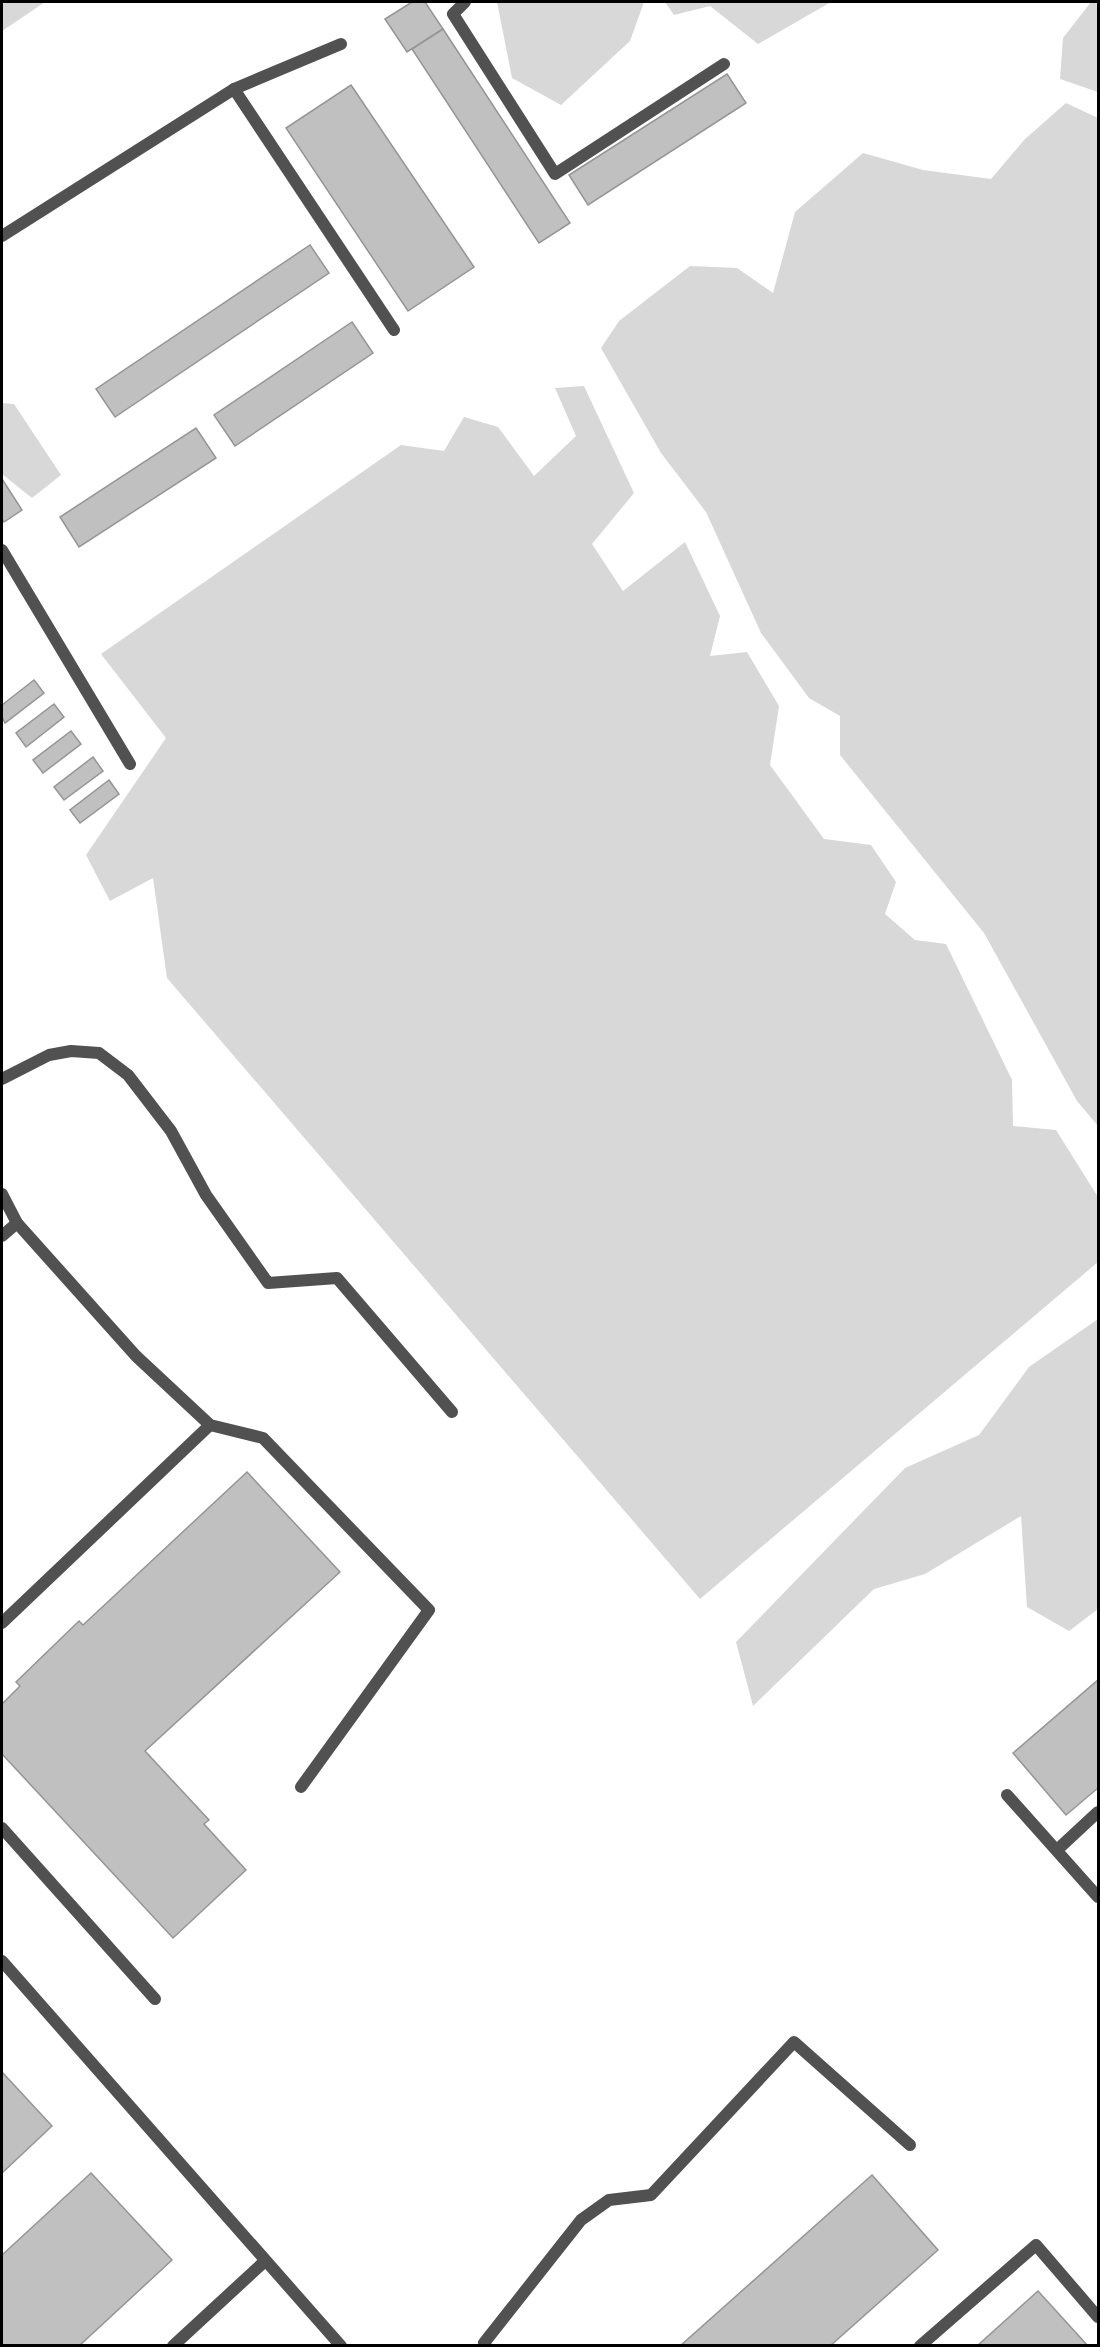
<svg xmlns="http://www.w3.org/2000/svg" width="1100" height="2347" font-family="Manrope,sans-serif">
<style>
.green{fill:#d8d8d8}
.building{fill:#c0c0c0;stroke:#959595;stroke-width:1.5}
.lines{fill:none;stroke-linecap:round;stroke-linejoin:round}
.lane{stroke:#515151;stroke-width:12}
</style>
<rect width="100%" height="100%" fill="#fff"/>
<g class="green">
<path d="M 2,2 L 45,2 L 2,31 Z"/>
<path d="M 497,2 L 644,2 L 630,41 L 561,105 L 512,78 Z"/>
<path d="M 665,2 L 831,2 L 758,44 L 710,6 L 674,15 Z"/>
<path d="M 1091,2 L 1098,2 L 1098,92 L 1060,79 L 1063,38 Z"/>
<path d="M 1066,103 L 1098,118 L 1098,1126 L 1077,1101 L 984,933 L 840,755 L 840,716 L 809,698 L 761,633 L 706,512 L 661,453 L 601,348 L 619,321 L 690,266 L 737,268 L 773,293 L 795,212 L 863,153 L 923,170 L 991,179 L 1025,139 Z"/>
<path d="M 584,386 L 634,493 L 592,544 L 623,591 L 685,542 L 720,616 L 710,656 L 747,652 L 779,706 L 770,765 L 824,839 L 871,845 L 896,882 L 885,914 L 915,940 L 946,944 L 1012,1080 L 1013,1126 L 1056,1130 L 1098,1197 L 1098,1262 L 700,1599 L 167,978 L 153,878 L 110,901 L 86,855 L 166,738 L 101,654 L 401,445 L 444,451 L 464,417 L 498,427 L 534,476 L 576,436 L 555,388 Z"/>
<path d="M 2,403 L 14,404 L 61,475 L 32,498 L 2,474 Z"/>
<path d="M 1098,1319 L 1098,1609 L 1069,1631 L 1027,1607 L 1021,1516 L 925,1574 L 874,1589 L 753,1706 L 736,1642 L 905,1468 L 979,1435 L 1029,1367 Z"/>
</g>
<g class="building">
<path d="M 412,2 L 425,2 L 443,29 L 407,52 L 385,19 Z"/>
<path d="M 443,29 L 570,223 L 539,243 L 412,49 Z"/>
<path d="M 727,74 L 746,103 L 588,205 L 569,175 Z"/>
<path d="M 351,85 L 474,267 L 408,311 L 286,128 Z"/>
<path d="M 310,245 L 329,273 L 115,417 L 96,389 Z"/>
<path d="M 352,322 L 373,353 L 235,446 L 214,415 Z"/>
<path d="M 196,428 L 216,458 L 79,547 L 60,517 Z"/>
<path d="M 2,479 L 22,510 L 4,522 L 2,519 Z"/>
<path d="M 34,680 L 44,693 L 5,723 L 2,717 L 2,705 Z"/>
<path d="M 54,704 L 64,717 L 26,747 L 16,733 Z"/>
<path d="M 71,731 L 81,744 L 43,773 L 33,760 Z"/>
<path d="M 93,757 L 103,771 L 64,800 L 54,787 Z"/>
<path d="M 109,780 L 119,794 L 80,823 L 70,810 Z"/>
<path d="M 247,1472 L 340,1572 L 145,1751 L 209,1820 L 204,1824 L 246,1870 L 173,1938 L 2,1754 L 2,1704 L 20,1686 L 16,1682 L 79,1621 L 83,1625 Z"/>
<path d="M 1098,1680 L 1098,1788 L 1066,1815 L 1013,1753 Z"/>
<path d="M 2,2072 L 52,2126 L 2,2173 Z"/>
<path d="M 91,2173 L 172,2260 L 79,2346 L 2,2346 L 2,2255 Z"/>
<path d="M 872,2175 L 938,2250 L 830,2346 L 680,2346 Z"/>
<path d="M 1038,2291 L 1088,2346 L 977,2346 Z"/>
</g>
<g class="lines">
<g class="lane">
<path d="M 465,2 L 453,14 L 555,174 L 724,64"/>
<path d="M 234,89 L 394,330"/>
<path d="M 2,236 L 234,89 L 341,44"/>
<path d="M 2,550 L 130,764"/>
<path d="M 2,1079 L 49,1055 L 71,1051 L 99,1053 L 128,1075 L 171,1131 L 206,1195 L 268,1283 L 337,1278 L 452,1412"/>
<path d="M 2,1194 L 17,1223 L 136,1356 L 210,1425 L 263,1438 L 429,1610 L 301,1787"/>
<path d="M 2,1236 L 17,1223"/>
<path d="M 2,1623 L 210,1425"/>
<path d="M 1007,1795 L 1098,1897"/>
<path d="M 2,1828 L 155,1999"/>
<path d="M 1057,1850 L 1098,1812"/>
<path d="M 2,1961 L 341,2346"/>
<path d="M 173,2346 L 265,2261"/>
<path d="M 486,2346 L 484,2343 L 581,2220 L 609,2200 L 651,2195 L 794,2042 L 910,2145"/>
<path d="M 920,2346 L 1036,2245 L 1098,2317"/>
</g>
</g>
<rect width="1100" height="2347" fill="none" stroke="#000000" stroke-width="6"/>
</svg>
